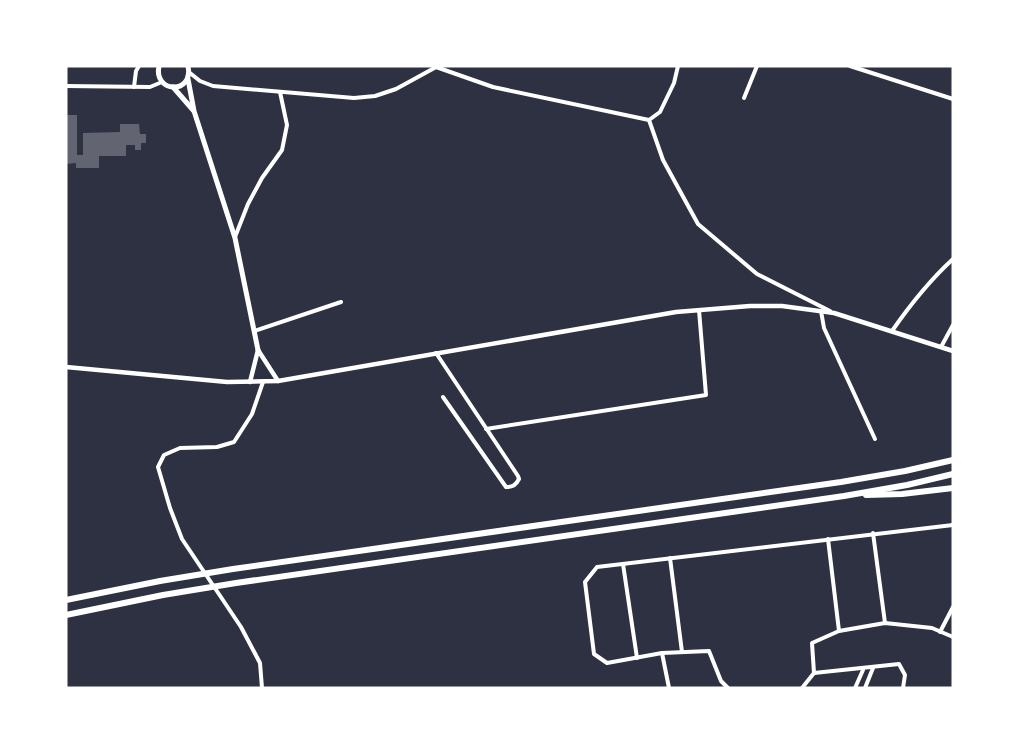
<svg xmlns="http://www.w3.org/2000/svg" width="1019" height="754" font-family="Literata,serif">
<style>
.building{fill:#626471}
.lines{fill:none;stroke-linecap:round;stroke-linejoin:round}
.minor{stroke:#fff;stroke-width:4}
.tertiary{stroke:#fff;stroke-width:4.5}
.secondary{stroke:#fff;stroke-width:5}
.primary{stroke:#fff;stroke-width:6}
</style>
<rect width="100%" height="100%" fill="#2d3142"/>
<path class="building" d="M 66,115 L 77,115 L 77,155 L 83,155 L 83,133 L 120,132 L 120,124 L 139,124 L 140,134 L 146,134 L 146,143 L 141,143 L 141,150 L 135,150 L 135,145 L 126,145 L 126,156 L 99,156 L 99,168 L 76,168 L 76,163 L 66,164 Z"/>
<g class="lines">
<g class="minor">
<path d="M 850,66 L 953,99"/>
<path d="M 436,67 L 493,87 L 649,120 L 663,160 L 698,224 L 757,274 L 830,311"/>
<path d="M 190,73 L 200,81 L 213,86 L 354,98 L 375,96 L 396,89 L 438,66"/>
<path d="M 66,86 L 150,87 L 162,82"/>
<path d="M 134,87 L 136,71 L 139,66"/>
<path d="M 744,98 L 757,66"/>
<path d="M 649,120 L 660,112 L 674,83 L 678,66"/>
<path d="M 235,237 L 248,204 L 262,178 L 282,150 L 287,125 L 280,92"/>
<path d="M 821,311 L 824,328 L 875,439"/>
<path d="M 254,331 L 341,302"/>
<path d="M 892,331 C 910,305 929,281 953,259"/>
<path d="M 941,347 L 953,325"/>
<path d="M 436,353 L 518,476 L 519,479 C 516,485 513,487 506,487 L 443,397"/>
<path d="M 486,429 L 706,395 L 699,310"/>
<path d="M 873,533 L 885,623"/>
<path d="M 828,539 L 839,631"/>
<path d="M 670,558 L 682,652"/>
<path d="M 623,564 L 637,658"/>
<path d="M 940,632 L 953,607"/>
<path d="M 662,653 L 669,688"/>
<path d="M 814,673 L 899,664 L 905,675 L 903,688"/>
<path d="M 262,688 L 260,663 L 241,627 L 182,539 L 170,508 L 158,467 L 164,455 L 180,448 L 217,447 L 234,442 L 252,414 L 263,382"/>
<path d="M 728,688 L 721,681 L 709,651 L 662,653 L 607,663 L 594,654 L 585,582 L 597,567 L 953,525"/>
<path d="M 802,688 L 814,673 L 812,643 L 839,631 L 885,623 L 932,628 L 953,637"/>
<path d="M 855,688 L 863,670"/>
<path d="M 865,688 L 873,668"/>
</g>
<g class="tertiary">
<path d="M 258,350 L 278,381"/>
<path d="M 66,367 L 227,382 L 278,381 L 676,312 L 750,306 L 782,306 L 834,313 L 953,351"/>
<path d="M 250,382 L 258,350"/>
</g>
<g class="secondary">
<path d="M 159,66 C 153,93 194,95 188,66"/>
<path d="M 188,79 L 194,111 L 235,238 L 258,350"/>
<path d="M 173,87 L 193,110"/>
</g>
<g class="primary">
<path d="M 866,495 L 902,494 L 953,488"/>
<path d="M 66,600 L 160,581 L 233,569 L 841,482 L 905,471 L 953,460"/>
<path d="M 66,615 L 163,595 L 236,583 L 844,496 L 907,485 L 953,474"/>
</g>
</g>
<rect width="1019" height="754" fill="none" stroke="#ffffff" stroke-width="135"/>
</svg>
